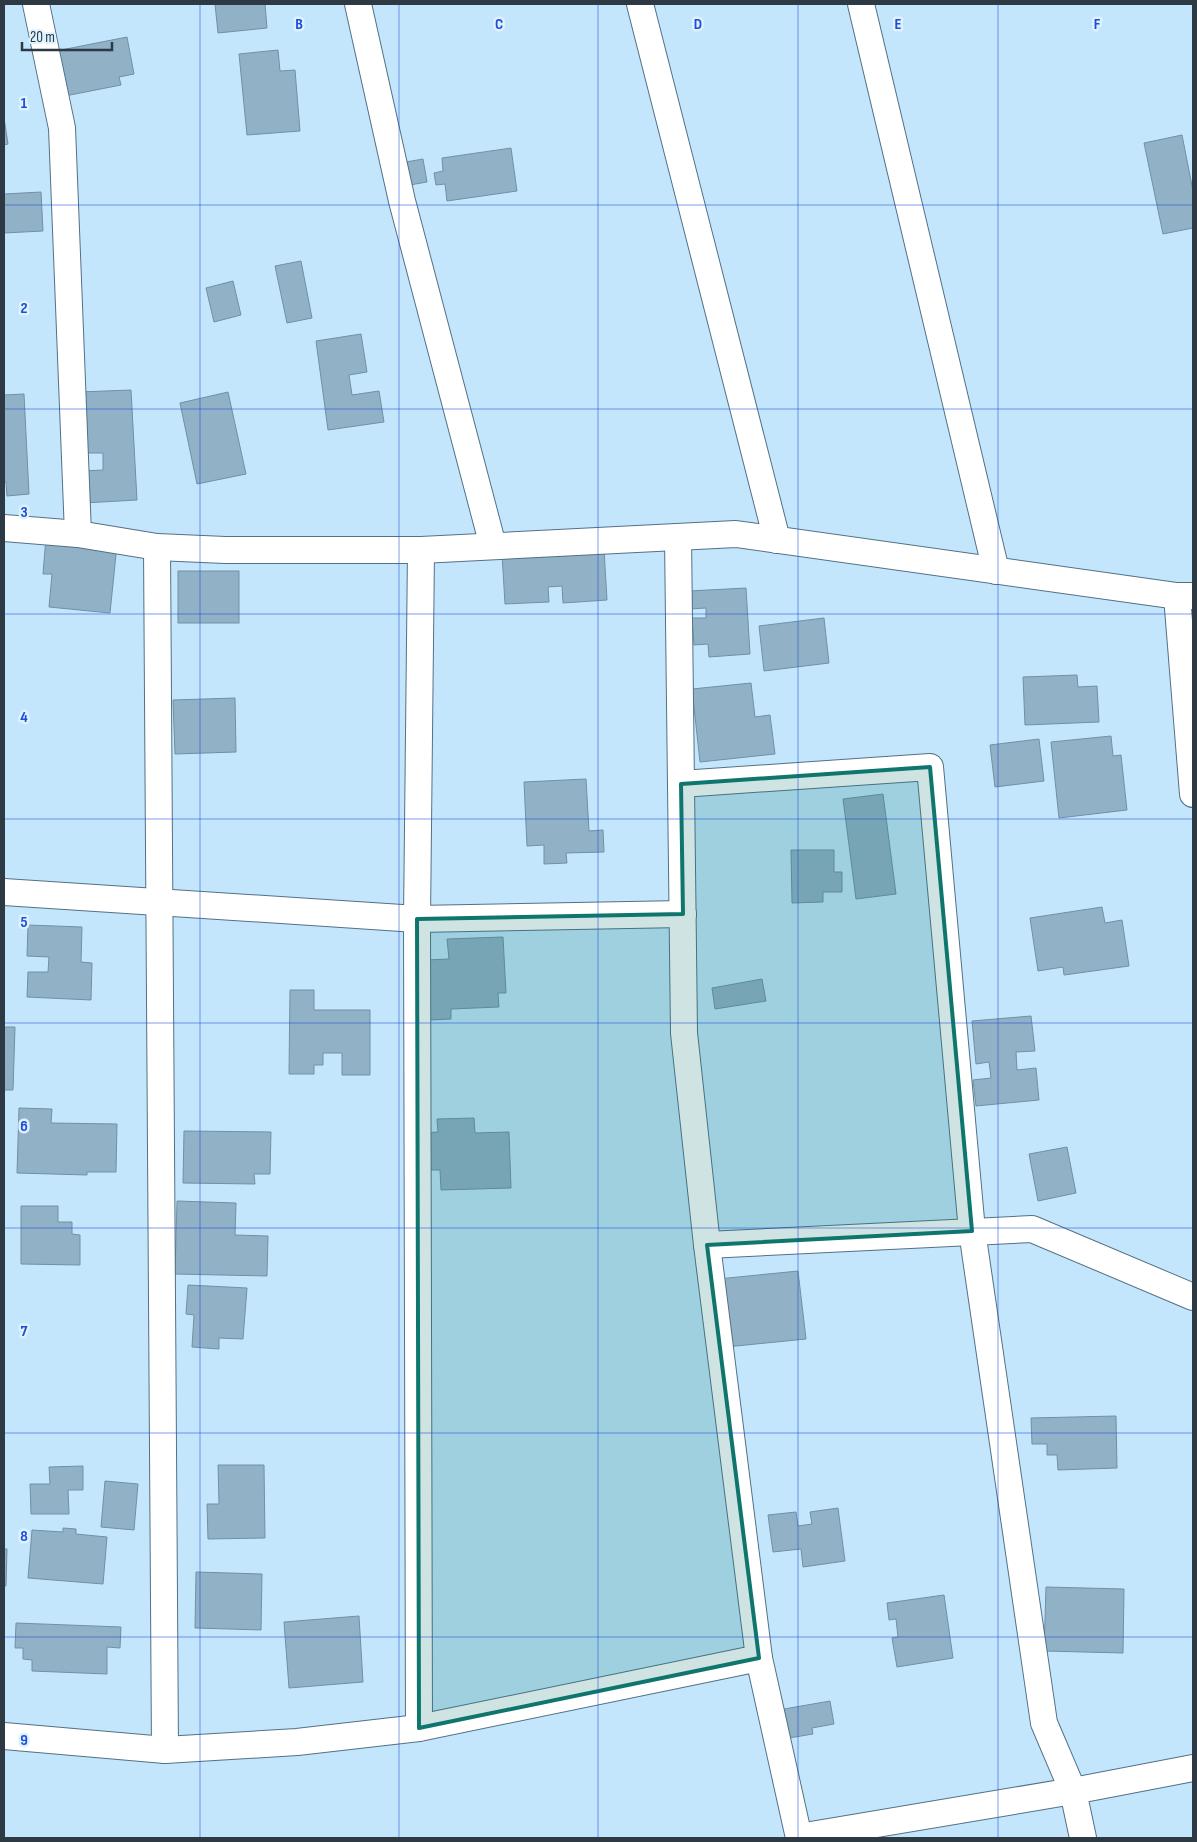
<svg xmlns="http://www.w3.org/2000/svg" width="1197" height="1842" font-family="'Sofia Sans Condensed',sans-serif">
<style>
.building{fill:#91b1c7;stroke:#7190a5}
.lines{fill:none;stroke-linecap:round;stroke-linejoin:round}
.minor-casing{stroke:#537185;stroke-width:28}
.minor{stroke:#fff;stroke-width:26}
.marked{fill:#0f766e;fill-opacity:0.2;stroke:#0f766e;stroke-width:4;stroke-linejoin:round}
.grid{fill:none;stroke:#1d4ed8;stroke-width:1;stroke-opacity:0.55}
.grid-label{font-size:16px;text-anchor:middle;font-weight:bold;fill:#1d4ed8;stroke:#ddf1ff;stroke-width:5;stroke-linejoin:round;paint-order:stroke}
</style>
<rect width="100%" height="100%" fill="#c4e6fd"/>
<g class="building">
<path d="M 215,4 L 265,4 L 267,28 L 218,33 Z"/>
<path d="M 127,37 L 134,74 L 119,77 L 121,85 L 65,96 L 56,51 Z"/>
<path d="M 278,50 L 280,71 L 295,70 L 300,131 L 247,135 L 239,54 Z"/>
<path d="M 4,118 L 8,144 L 4,145 Z"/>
<path d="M 1182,135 L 1193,191 L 1193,228 L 1163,234 L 1144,143 Z"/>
<path d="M 511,148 L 517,191 L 447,201 L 445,184 L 436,185 L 434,173 L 443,171 L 442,158 Z"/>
<path d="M 423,159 L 427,182 L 404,186 L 400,163 Z"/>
<path d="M 41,192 L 43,231 L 4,233 L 4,194 Z"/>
<path d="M 301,261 L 312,318 L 287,323 L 275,266 Z"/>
<path d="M 233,281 L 241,315 L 214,322 L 206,288 Z"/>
<path d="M 361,334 L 367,372 L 349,375 L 352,395 L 379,391 L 384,422 L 328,430 L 316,341 Z"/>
<path d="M 131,390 L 137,500 L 84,503 L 83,471 L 103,470 L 103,453 L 81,453 L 79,392 Z"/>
<path d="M 228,392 L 246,474 L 197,484 L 180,403 Z"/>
<path d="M 24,394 L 29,494 L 7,496 L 6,482 L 4,482 L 4,395 Z"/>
<path d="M 46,537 L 117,545 L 110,613 L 49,607 L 52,574 L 43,574 Z"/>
<path d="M 604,549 L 607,600 L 563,603 L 562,586 L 548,587 L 549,602 L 505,604 L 502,554 Z"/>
<rect x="178" y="571" width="61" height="52"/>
<path d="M 746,588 L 750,654 L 709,657 L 708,644 L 694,645 L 692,618 L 706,618 L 706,608 L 690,609 L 689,591 Z"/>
<path d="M 824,618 L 829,663 L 764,671 L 759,626 Z"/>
<path d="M 1077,675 L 1078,687 L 1097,686 L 1099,722 L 1025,725 L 1023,677 Z"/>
<path d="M 751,683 L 755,717 L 770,715 L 775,754 L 700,762 L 692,689 Z"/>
<path d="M 235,698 L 236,752 L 175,754 L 173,700 Z"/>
<path d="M 1111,736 L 1113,756 L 1121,755 L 1127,810 L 1059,818 L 1051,742 Z"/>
<path d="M 1039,739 L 1044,781 L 995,787 L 990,745 Z"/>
<path d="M 586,779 L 589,831 L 603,830 L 604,852 L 566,853 L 567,863 L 544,864 L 544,845 L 527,846 L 524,782 Z"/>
<path d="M 883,794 L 896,894 L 856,899 L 843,799 Z"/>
<path d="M 791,850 L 834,850 L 834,872 L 842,872 L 842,892 L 823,892 L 823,902 L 792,903 Z"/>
<path d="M 1102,907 L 1105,923 L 1122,920 L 1129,966 L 1064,975 L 1063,967 L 1038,971 L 1030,918 Z"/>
<path d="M 28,925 L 82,927 L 81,962 L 92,963 L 91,1000 L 27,997 L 28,972 L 48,972 L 49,957 L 27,956 Z"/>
<path d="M 503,937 L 506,993 L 498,993 L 499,1007 L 451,1009 L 451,1019 L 429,1020 L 426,960 L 449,959 L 447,939 Z"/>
<path d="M 762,979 L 766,1001 L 715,1009 L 712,988 Z"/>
<path d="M 290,990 L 314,990 L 314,1010 L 370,1010 L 370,1075 L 342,1075 L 342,1053 L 323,1053 L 323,1065 L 314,1065 L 314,1074 L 289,1074 Z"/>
<path d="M 1031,1016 L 1035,1051 L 1016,1052 L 1017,1070 L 1036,1068 L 1039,1100 L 976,1106 L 973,1080 L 991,1078 L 989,1062 L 976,1064 L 972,1021 Z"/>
<path d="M 4,1027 L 15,1027 L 13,1090 L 4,1090 Z"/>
<path d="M 19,1108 L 52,1109 L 51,1123 L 117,1124 L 116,1172 L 87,1172 L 87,1175 L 17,1173 Z"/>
<path d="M 474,1118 L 475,1133 L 509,1132 L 511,1188 L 441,1190 L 440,1170 L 425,1170 L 423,1133 L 438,1132 L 437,1119 Z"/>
<path d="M 184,1131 L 271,1132 L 270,1174 L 254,1174 L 255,1184 L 183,1183 Z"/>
<path d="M 1067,1147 L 1076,1193 L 1038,1201 L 1029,1154 Z"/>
<path d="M 177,1201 L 236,1203 L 235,1235 L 268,1236 L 267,1276 L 175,1274 Z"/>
<path d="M 21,1206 L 58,1206 L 58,1222 L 72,1222 L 72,1234 L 80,1235 L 80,1265 L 21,1264 Z"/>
<path d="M 798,1271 L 806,1339 L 726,1347 L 718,1279 Z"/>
<path d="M 188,1285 L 247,1288 L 243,1339 L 219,1338 L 219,1349 L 192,1347 L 194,1315 L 186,1314 Z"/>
<path d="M 1116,1416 L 1117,1468 L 1058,1470 L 1057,1455 L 1047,1455 L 1047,1444 L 1032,1444 L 1031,1418 Z"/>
<path d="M 218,1465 L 264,1465 L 265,1538 L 208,1539 L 207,1504 L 219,1504 Z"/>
<path d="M 83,1466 L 83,1490 L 68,1490 L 69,1514 L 31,1514 L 30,1484 L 50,1484 L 49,1467 Z"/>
<path d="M 105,1481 L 138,1484 L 134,1530 L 101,1527 Z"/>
<path d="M 838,1508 L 845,1561 L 803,1567 L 801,1549 L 773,1552 L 768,1515 L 796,1512 L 798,1526 L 812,1524 L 810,1512 Z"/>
<path d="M 63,1528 L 76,1529 L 76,1534 L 107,1537 L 103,1584 L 28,1578 L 32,1530 L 63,1532 Z"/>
<path d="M 4,1549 L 7,1549 L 6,1586 L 4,1586 Z"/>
<path d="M 196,1572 L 262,1574 L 261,1630 L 195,1628 Z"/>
<path d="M 1046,1587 L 1124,1589 L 1123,1653 L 1044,1651 Z"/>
<path d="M 944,1595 L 953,1658 L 897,1667 L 892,1638 L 898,1637 L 896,1619 L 889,1620 L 887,1603 Z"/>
<path d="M 359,1616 L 363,1682 L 289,1688 L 284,1622 Z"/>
<path d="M 16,1623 L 121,1627 L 120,1648 L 107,1647 L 107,1674 L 32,1671 L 32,1660 L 23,1659 L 23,1648 L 15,1648 Z"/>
<path d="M 830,1701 L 834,1724 L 812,1728 L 813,1734 L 789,1738 L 784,1709 Z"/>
</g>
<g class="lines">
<defs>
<g id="minor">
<path d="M 36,4 L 62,128 L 78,534"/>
<path d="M 358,4 L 402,201 L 493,546"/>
<path d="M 640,4 L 777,540"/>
<path d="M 861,4 L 996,571"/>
<path d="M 4,528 L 78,534 L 157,547 L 225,550 L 421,550 L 736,534 L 1177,596 L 1193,596"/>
<path d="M 678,537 L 684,1033 L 707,1245 L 759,1658 L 799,1838"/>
<path d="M 157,547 L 165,1750"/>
<path d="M 1177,596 L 1193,794"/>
<path d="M 681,784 L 930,767 L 972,1231 L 1044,1723 L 1073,1791 L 1083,1838"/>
<path d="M 4,892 L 417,919 L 683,914"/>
<path d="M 707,1245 L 1032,1229 L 1193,1297"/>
<path d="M 419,1728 L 417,919 L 421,550"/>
<path d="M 4,1736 L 165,1750 L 297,1742 L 419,1728 L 759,1658"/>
<path d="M 799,1837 L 1073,1791 L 1193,1768"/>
</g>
</defs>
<use href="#minor" class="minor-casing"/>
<use href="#minor" class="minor"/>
</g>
<path class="marked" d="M 930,767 L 972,1231 L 707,1245 L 759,1658 L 419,1728 L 417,919 L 683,914 L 681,784 Z"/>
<path class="grid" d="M 200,4 L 200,1838M 399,4 L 399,1838M 598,4 L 598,1838M 798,4 L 798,1838M 998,4 L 998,1838M 4,205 L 1193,205M 4,409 L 1193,409M 4,614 L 1193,614M 4,819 L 1193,819M 4,1023 L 1193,1023M 4,1228 L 1193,1228M 4,1433 L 1193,1433M 4,1637 L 1193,1637"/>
<g class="grid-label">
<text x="299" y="29">B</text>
<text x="499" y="29">C</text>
<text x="698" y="29">D</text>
<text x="898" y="29">E</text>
<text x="1097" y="29">F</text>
<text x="24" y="108">1</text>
<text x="24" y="313">2</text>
<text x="24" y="517">3</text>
<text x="24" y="722">4</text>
<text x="24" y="927">5</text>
<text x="24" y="1131">6</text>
<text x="24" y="1336">7</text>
<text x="24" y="1541">8</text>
<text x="24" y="1745">9</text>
</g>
<rect width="1197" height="1842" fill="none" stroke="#2d3a43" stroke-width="10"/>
<path d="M22 42v8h90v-8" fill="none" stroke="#2d3a43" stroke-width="2.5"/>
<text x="30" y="42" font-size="15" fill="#2d3a43" stroke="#ddf1ff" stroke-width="4" paint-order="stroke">20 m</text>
</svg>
